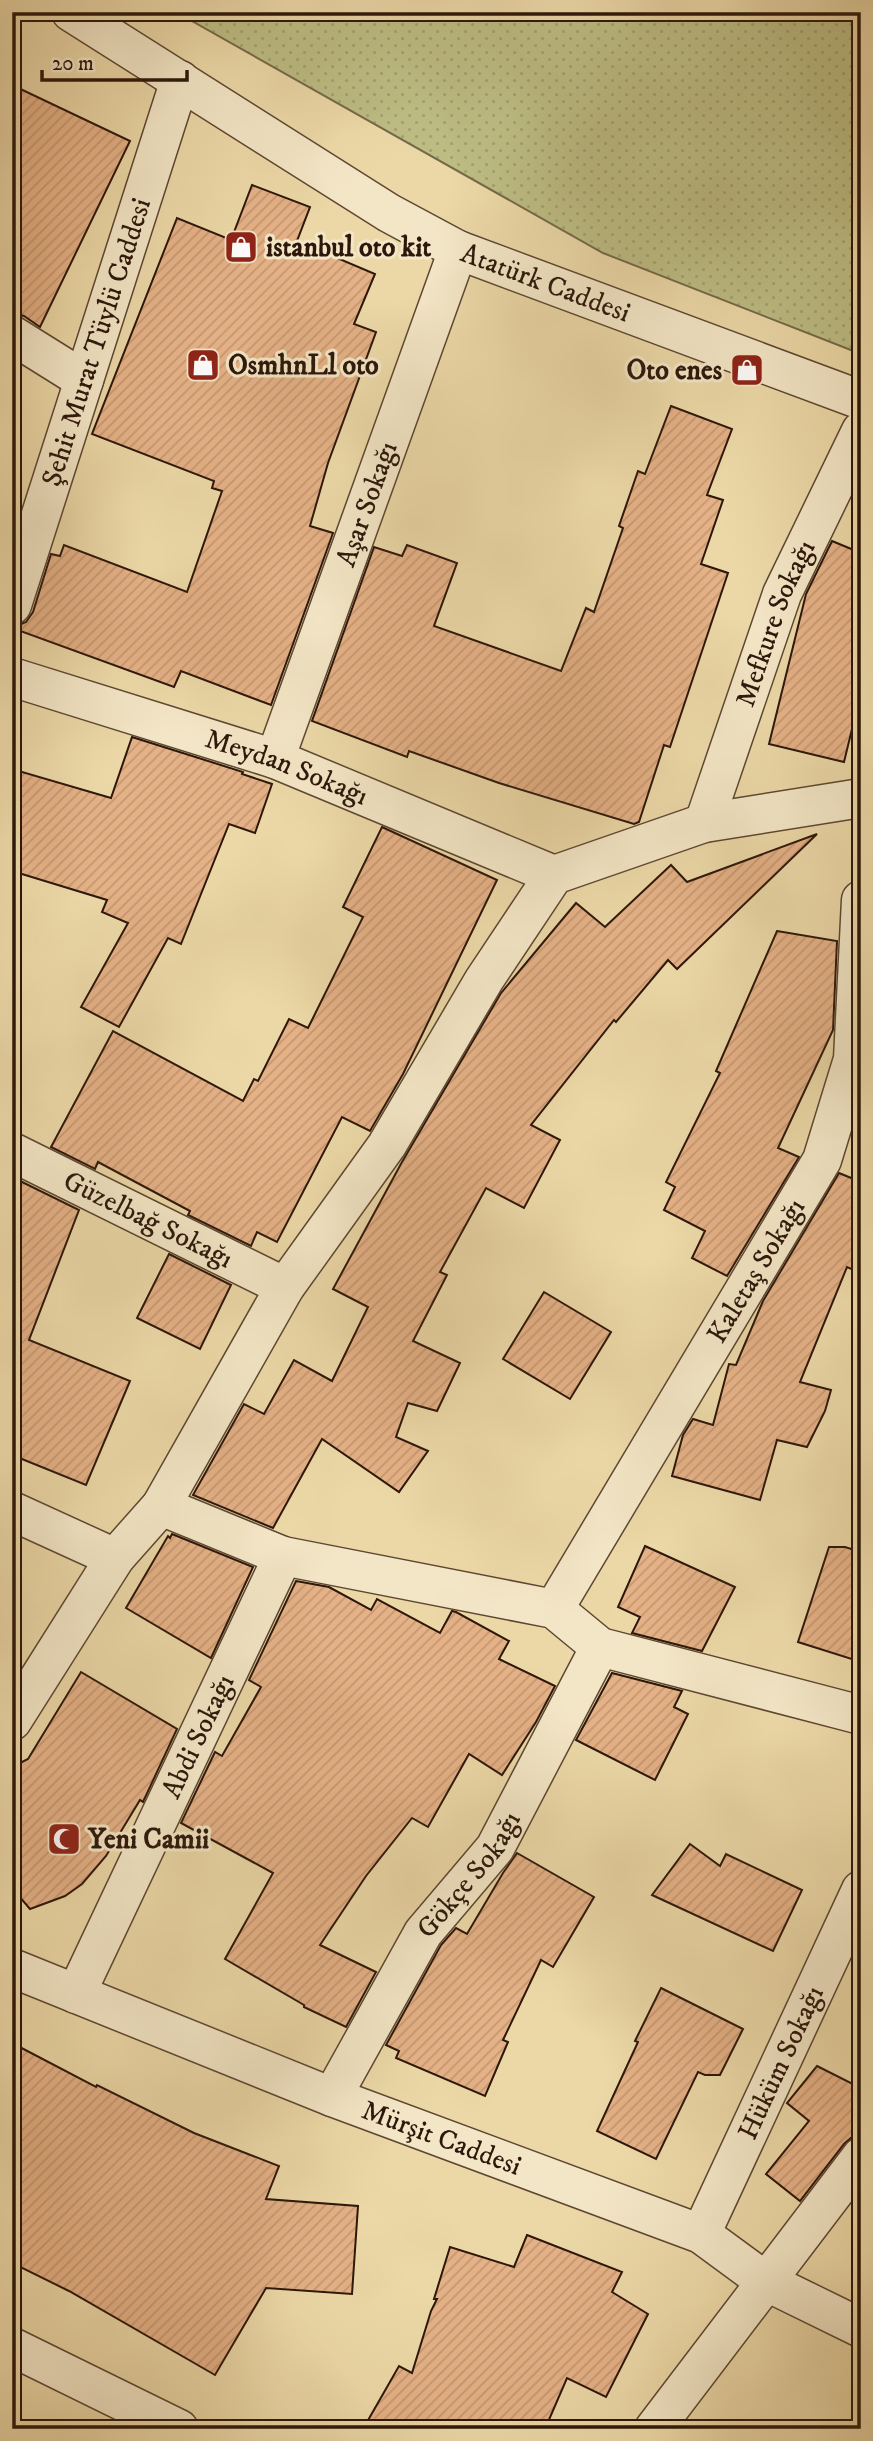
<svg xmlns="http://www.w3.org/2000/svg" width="873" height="2441" font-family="'IM FELL DW Pica',serif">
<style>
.grass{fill:url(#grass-dots);stroke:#756a48;stroke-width:2}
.building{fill:url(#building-hatch);stroke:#2d170b;stroke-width:2}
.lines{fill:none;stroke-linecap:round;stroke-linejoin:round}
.minor-casing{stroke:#5d4732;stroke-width:41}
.minor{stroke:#f3e6c6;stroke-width:38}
.labels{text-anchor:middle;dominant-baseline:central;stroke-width:6;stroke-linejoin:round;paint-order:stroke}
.poi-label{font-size:28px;font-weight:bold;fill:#2d170b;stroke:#f3e6c6;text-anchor:start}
.street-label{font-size:28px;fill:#2d170b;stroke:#f3e6c6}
</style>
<defs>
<pattern id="grass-dots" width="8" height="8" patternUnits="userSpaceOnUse" patternTransform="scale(1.75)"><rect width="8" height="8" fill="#bdbd84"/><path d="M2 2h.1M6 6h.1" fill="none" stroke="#a3a271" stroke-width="1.8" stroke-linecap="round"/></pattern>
<pattern id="building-hatch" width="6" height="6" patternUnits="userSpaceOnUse" patternTransform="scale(1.75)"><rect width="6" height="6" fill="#e5b186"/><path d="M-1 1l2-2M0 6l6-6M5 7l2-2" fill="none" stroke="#c59872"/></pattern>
</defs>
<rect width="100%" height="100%" fill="#ecd8a7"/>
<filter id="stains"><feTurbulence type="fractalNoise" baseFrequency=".00286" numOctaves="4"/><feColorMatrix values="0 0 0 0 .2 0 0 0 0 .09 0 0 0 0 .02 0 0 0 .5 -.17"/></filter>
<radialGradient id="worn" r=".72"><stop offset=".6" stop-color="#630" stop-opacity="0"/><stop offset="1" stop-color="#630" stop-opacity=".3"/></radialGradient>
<path class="grass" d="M 176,12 L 861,12 L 861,354 L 603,253 Z"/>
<g class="building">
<path d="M 12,85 L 130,141 L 40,327 L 24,316 L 12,313 Z"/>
<path d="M 252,185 L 310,207 L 297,241 L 375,274 L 354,324 L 376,332 L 328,463 L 310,526 L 333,533 L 271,705 L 181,671 L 174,687 L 12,628 L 26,622 L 33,612 L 51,554 L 60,556 L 64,545 L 187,592 L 222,491 L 212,488 L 214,481 L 92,434 L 177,218 L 231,240 Z"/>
<path d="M 12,361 L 21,367 L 12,385 Z"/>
<path d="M 671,406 L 732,429 L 707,495 L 723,500 L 701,564 L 728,573 L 670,747 L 664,745 L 639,822 L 634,824 L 499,783 L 409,751 L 407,757 L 312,721 L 374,547 L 402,556 L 407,545 L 457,563 L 434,626 L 561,671 L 586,608 L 594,612 L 623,528 L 619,526 L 638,471 L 645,474 Z"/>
<path d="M 832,541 L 861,553 L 861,692 L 844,762 L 769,744 L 806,594 Z"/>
<path d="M 132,737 L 243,772 L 242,774 L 272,784 L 255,833 L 229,824 L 181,944 L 168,938 L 119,1027 L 81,1007 L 128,923 L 102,912 L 107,900 L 12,871 L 12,769 L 111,798 Z"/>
<path d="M 382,827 L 497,880 L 403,1074 L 370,1131 L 342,1117 L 277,1242 L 257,1232 L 251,1246 L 188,1215 L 190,1211 L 98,1162 L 95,1169 L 51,1147 L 113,1031 L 243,1101 L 254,1079 L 258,1081 L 289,1019 L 308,1028 L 363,917 L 343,907 Z"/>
<path d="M 817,834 L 677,969 L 668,960 L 616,1022 L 614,1020 L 531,1125 L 560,1140 L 524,1208 L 486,1188 L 440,1272 L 447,1275 L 413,1341 L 460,1363 L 437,1411 L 408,1403 L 396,1437 L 428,1451 L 399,1492 L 322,1439 L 273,1528 L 193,1495 L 244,1404 L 264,1414 L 294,1360 L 332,1381 L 368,1307 L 333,1289 L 402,1162 L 501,993 L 576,903 L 605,927 L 671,865 L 687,882 Z"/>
<path d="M 777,931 L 837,941 L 833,1030 L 778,1148 L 799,1157 L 727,1276 L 692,1258 L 705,1231 L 664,1210 L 675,1187 L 666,1182 L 720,1073 L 716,1071 Z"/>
<path d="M 839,1173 L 861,1182 L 861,1273 L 847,1267 L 800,1382 L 831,1390 L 825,1411 L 807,1447 L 777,1440 L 760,1500 L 672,1476 L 683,1435 L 693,1419 L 713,1425 L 729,1364 L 736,1365 L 763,1301 Z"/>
<path d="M 12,1177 L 79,1210 L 29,1340 L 130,1381 L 86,1485 L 12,1455 Z"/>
<path d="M 169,1254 L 231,1285 L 200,1349 L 137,1318 Z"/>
<path d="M 544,1292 L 611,1332 L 570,1399 L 503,1359 Z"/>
<path d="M 172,1534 L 253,1567 L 211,1658 L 126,1608 L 168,1536 L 170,1538 Z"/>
<path d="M 645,1546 L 735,1587 L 702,1651 L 632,1633 L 640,1617 L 618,1607 Z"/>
<path d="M 829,1547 L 845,1547 L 861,1552 L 861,1662 L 798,1642 Z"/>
<path d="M 296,1581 L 329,1587 L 371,1610 L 377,1599 L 440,1633 L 452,1611 L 456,1612 L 509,1641 L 499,1659 L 555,1686 L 536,1722 L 502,1775 L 469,1754 L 428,1827 L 412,1818 L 366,1876 L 320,1945 L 376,1972 L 346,2027 L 304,2007 L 304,2005 L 225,1959 L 273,1873 L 181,1823 L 215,1752 L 222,1756 L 261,1687 L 249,1680 Z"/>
<path d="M 81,1672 L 177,1729 L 143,1802 L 140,1800 L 106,1856 L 82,1884 L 65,1896 L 30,1909 L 18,1895 L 12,1878 L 12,1767 L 28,1759 Z"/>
<path d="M 612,1673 L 682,1691 L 674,1707 L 688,1714 L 655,1780 L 576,1740 Z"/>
<path d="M 690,1844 L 720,1866 L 726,1854 L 802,1890 L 773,1951 L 652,1895 Z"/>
<path d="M 517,1853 L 594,1897 L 553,1967 L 541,1960 L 503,2040 L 508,2042 L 485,2096 L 396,2058 L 399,2051 L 386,2045 L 441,1945 L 456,1928 L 467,1934 L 503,1873 Z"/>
<path d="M 661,1988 L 743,2029 L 720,2075 L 705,2075 L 698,2072 L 656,2159 L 597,2131 L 638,2042 L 635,2041 Z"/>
<path d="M 12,2043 L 96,2087 L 97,2085 L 194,2133 L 279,2166 L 266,2199 L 358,2206 L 352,2294 L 266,2288 L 215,2375 L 69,2291 L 12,2263 Z"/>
<path d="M 817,2066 L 861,2088 L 861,2136 L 852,2137 L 844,2144 L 800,2201 L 766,2174 L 809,2121 L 787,2103 Z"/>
<path d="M 527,2235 L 622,2272 L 612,2292 L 648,2314 L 606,2397 L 567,2378 L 545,2429 L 363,2429 L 399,2366 L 412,2373 L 431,2311 L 437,2299 L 434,2299 L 450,2247 L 514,2267 Z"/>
</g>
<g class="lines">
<defs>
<g id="minor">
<path id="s1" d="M 71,12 L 389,213 L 458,250 L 861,400"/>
<path d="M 12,335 L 84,380"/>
<path id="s2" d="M 12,605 L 180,80"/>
<path id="s3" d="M 12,677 L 275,759 L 554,875"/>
<path id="s4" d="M 275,759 L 458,250"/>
<path id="s5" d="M 704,823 L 782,594 L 861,431"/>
<path id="s6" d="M 12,1152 L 285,1287"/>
<path d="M 161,1506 L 283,1556 L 554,1609 L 600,1647 L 861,1715"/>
<path d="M 12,1511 L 115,1558"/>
<path id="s7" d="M 554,1609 L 822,1160 L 853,1059 L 861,900"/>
<path d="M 12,1721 L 115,1558 L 161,1506 L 285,1287 L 387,1145 L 484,980 L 554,875 L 704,823 L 861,798"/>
<path id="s8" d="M 12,1968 L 332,2097 L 701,2234 L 765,2281 L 861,2328"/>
<path id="s9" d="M 76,1994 L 283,1556"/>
<path id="s10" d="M 332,2097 L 423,1933 L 495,1848 L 600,1647"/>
<path id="s11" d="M 701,2234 L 861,1890"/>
<path d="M 12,2347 L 179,2429"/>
<path d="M 654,2429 L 861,2157"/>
</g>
</defs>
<use href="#minor" class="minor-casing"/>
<use href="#minor" class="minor"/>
</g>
<defs>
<symbol id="shop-square" viewBox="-11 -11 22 22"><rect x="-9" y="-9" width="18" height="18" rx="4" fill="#8f2418" stroke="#f3e6c6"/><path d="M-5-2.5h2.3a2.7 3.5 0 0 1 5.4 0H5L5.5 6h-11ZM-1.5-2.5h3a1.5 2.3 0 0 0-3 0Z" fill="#fff"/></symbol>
<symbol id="mosque-square" viewBox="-11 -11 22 22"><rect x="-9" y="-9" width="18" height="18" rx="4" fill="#8f2418" stroke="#f3e6c6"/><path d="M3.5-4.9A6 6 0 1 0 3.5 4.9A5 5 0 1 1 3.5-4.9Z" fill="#fff"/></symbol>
</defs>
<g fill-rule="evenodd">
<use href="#shop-square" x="222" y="228" width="38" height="38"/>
<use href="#shop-square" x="184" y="346" width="38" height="38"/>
<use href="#shop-square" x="728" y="351" width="38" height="38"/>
<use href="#mosque-square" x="45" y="1820" width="38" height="38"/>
</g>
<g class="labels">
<g class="poi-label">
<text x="266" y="247">istanbul oto kit</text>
<text x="228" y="365">OsmhnLl oto</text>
<text x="722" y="370" text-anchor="end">Oto enes</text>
<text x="88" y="1839">Yeni Camii</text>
</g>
<g class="street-label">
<text stroke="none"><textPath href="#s1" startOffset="548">Atatürk Caddesi</textPath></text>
<text stroke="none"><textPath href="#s2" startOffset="276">Şehit Murat Tüylü Caddesi</textPath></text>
<text stroke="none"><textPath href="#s4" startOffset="271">Aşar Sokağı</textPath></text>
<text stroke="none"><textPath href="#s5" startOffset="212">Mefkure Sokağı</textPath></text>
<text stroke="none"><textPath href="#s3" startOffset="289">Meydan Sokağı</textPath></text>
<text stroke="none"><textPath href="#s6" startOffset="152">Güzelbağ Sokağı</textPath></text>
<text stroke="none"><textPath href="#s7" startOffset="394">Kaletaş Sokağı</textPath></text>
<text stroke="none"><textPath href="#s9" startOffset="285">Abdi Sokağı</textPath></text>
<text stroke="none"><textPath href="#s10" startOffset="262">Gökçe Sokağı</textPath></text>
<text stroke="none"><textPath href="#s11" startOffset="189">Hüküm Sokağı</textPath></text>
<text stroke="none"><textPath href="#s8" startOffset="462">Mürşit Caddesi</textPath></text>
</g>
</g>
<rect width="873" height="2441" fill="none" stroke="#ecd8a7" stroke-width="42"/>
<rect x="14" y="14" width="845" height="2413" fill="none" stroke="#2d170b" stroke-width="3.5"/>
<rect x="21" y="21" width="831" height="2399" fill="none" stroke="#2d170b" stroke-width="2"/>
<path d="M42 70v10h145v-10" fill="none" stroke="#2d170b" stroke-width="3.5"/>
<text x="52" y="70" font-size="21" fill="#2d170b" stroke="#f3e6c6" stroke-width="5" paint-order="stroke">20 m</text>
<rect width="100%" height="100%" filter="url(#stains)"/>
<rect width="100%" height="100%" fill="url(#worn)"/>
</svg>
